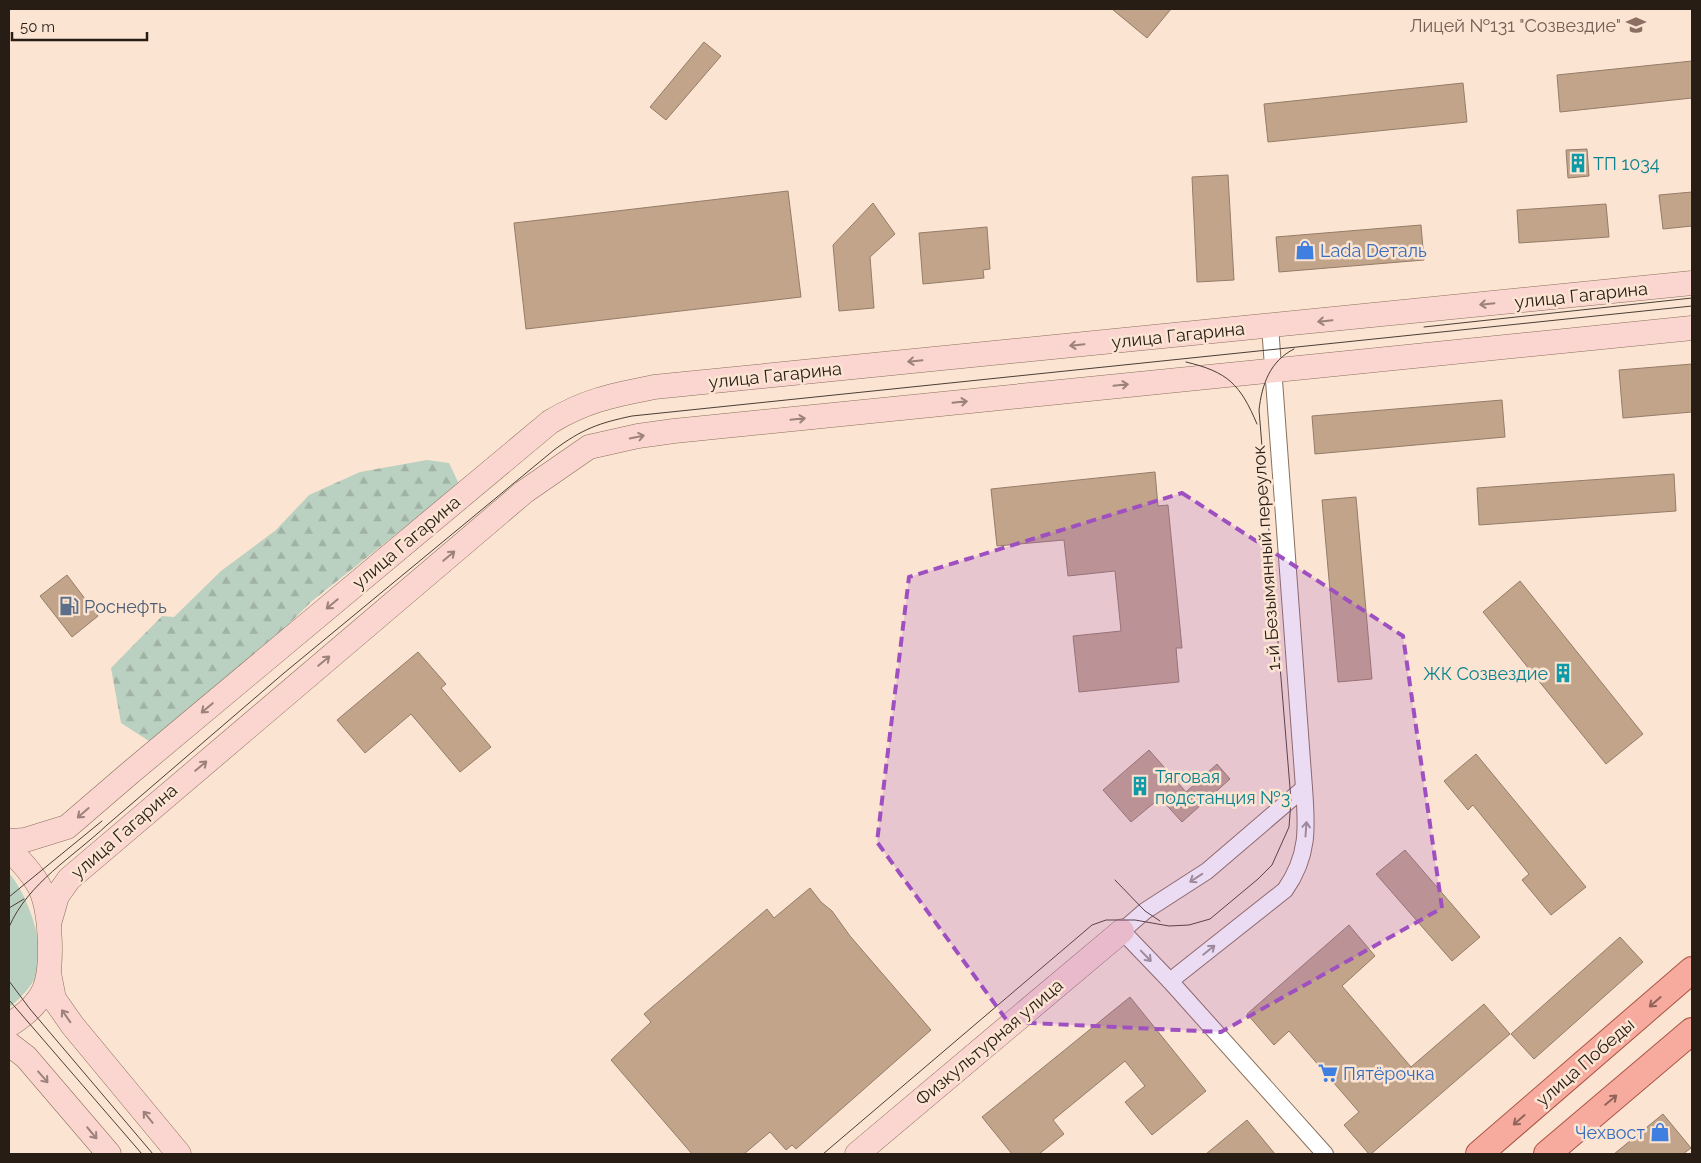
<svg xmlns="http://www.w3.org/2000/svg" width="1701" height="1163" font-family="Raleway,sans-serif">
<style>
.green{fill:#bad0c0}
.forest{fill:url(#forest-firs)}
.building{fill:#c2a48b;stroke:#957c67}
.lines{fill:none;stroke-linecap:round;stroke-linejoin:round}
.street-casing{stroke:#89705b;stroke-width:18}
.secondary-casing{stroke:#89705b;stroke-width:25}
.primary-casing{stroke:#ab5544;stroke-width:28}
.street{stroke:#fff;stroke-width:16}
.secondary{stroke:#fbd5cf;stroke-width:24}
.primary{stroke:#f7ab9e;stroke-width:26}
.tram{stroke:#4b3e35;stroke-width:1}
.oneway{stroke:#9c827b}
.oneway2{stroke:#9e9996}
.oneway3{stroke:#90645a}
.marked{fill:#9e50c1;fill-opacity:0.2;stroke:#9e50c1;stroke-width:4;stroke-dasharray:10 6;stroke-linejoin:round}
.labels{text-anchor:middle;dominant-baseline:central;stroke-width:5;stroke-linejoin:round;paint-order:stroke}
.education-label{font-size:18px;fill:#785e54;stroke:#fbe4d2;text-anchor:end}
.culture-label{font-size:18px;fill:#0d838f;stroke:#fbe4d2;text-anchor:start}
.shop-label{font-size:18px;fill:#366cbe;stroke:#fbe4d2;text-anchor:start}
.street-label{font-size:18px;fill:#281d15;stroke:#fbe4d2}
.service-label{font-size:18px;fill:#4e5e75;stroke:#fbe4d2;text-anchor:start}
</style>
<defs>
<pattern id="forest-firs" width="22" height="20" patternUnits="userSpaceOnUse" patternTransform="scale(1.25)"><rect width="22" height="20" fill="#bad0c0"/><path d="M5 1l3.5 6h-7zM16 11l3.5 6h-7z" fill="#a0b2a4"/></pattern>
</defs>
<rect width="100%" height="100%" fill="#fbe4d2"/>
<path class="green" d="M 9,873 C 27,894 44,941 38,968 C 35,985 21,997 9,1008 Z"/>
<path class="forest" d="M 427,460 L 449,463 L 459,484 L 312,601 L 232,680 L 149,741 L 121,723 L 111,668 L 162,616 L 174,617 L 221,571 L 276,530 L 309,495 L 360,472 Z"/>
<g class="building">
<path d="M 1112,9 L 1171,9 L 1147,38 Z"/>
<path d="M 704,42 L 721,56 L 666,120 L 650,107 Z"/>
<path d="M 1692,61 L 1692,98 L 1560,112 L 1557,75 Z"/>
<path d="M 1463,83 L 1467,122 L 1268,142 L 1264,104 Z"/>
<path d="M 1587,149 L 1589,176 L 1568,178 L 1566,150 Z"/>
<path d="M 1228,175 L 1234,280 L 1197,282 L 1192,177 Z"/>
<path d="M 788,191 L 801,297 L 526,329 L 514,223 Z"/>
<path d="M 1692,192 L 1692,226 L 1663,229 L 1659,195 Z"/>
<path d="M 873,203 L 895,234 L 870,257 L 874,308 L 839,311 L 833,245 Z"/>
<path d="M 1606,204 L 1609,237 L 1519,243 L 1517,210 Z"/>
<path d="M 1421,225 L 1424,260 L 1279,272 L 1276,237 Z"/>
<path d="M 987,227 L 990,269 L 983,270 L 984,278 L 923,284 L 919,233 Z"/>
<path d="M 1692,364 L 1692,412 L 1623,418 L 1619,370 Z"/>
<path d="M 1502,400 L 1505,437 L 1315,454 L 1312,416 Z"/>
<path d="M 1155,472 L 1158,506 L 1168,505 L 1182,648 L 1176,648 L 1179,682 L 1079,692 L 1073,636 L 1121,631 L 1115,571 L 1068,576 L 1064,540 L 997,546 L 991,489 Z"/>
<path d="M 1674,474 L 1676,511 L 1479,525 L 1477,488 Z"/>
<path d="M 1356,497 L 1372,679 L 1338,682 L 1322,500 Z"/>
<path d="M 67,575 L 98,616 L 72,637 L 40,596 Z"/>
<path d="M 1520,581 L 1643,734 L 1606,764 L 1483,612 Z"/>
<path d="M 418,652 L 446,684 L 441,688 L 491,747 L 460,772 L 411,714 L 365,753 L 337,720 Z"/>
<path d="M 1149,750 L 1186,792 L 1217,764 L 1230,779 L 1182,822 L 1160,798 L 1131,822 L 1103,790 Z"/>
<path d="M 1476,754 L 1586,887 L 1551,915 L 1522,880 L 1529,874 L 1473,805 L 1468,810 L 1444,781 Z"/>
<path d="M 1405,850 L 1480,937 L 1452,961 L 1376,874 Z"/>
<path d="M 810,888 L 821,902 L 832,911 L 850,936 L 931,1030 L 796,1149 L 792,1145 L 786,1150 L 770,1132 L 744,1154 L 692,1154 L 611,1060 L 651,1022 L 644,1014 L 767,909 L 774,918 Z"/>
<path d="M 1349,925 L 1375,956 L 1342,986 L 1411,1067 L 1484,1004 L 1510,1034 L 1371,1154 L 1369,1154 L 1344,1125 L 1359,1112 L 1289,1031 L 1274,1045 L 1247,1014 Z"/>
<path d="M 1620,937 L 1643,962 L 1534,1059 L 1511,1034 Z"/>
<path d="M 1130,997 L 1206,1091 L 1152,1135 L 1125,1102 L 1145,1086 L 1125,1061 L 1053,1120 L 1064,1134 L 1039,1154 L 1012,1154 L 982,1117 Z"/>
<path d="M 1663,1114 L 1691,1148 L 1683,1154 L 1614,1154 Z"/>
<path d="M 1247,1120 L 1275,1154 L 1206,1154 Z"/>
</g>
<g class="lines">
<defs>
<g id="street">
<path d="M 1304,788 L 1207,871 L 1145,911 L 1122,931 L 1170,981 L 1325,1154"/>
<path d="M 1170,981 L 1285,890 C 1309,856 1307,827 1304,788 L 1270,326"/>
</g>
<g id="secondary">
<path d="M 9,841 L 25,840 L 67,827 L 131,772 L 550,422 C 586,400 614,395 654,387 L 1692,283"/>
<path d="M 9,849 C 19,859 31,872 38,884 C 51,906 54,967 44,990 C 37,1005 22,1017 9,1025"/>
<path d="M 49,924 L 57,896 L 69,879 L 524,492 L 589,447 L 638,436 L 674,431 L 1692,328"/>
<path d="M 49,973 L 54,999 L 73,1026 L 179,1154"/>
<path d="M 9,1044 L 26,1057 L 109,1154"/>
<path d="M 857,1154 L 1122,931"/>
</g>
<g id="primary">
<path d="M 1479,1154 L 1692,970"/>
<path d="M 1547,1154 L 1692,1031"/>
</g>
</defs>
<use href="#street" class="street-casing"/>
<use href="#secondary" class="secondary-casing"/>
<use href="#primary" class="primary-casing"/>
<use href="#street" class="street"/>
<use href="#secondary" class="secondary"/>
<use href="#primary" class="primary"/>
<g class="tram">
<path d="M 1424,327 L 1692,298"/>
<path d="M 1186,362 C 1228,372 1240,384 1257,424"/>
<path d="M 1115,880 L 1145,911 L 1160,921"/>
<path d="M 9,897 L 102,821"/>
<path d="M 9,908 L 24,899"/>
<path d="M 9,927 C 28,883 73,857 107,825 L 284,673 L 554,450 C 582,429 599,423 632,416 L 1692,306"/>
<path d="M 9,981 L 30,1009 L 153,1154"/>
<path d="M 9,1000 L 142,1154"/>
<path d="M 823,1154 L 1092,925 L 1106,920 L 1135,920 L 1169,926 L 1189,925 L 1210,919 L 1258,879 L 1272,865 L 1289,827 L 1291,800 L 1259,410 C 1262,384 1270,361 1294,349"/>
</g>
</g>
<defs><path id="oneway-shaft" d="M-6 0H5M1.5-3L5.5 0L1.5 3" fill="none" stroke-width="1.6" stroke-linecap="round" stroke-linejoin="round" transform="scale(1.25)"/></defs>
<g class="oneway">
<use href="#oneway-shaft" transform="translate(1487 304) rotate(174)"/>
<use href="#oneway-shaft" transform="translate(1325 321) rotate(174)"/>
<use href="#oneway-shaft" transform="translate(1077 345) rotate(174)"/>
<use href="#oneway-shaft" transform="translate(915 361) rotate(174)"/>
<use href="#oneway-shaft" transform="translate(1121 385) rotate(-6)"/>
<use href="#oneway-shaft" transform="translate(960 402) rotate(-6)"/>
<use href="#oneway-shaft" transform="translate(798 419) rotate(-6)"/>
<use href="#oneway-shaft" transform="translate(637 437) rotate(-11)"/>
<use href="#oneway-shaft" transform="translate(449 556) rotate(-40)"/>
<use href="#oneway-shaft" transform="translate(332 604) rotate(140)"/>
<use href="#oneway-shaft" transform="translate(324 661) rotate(-40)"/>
<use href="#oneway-shaft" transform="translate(207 708) rotate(140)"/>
<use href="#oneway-shaft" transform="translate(201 766) rotate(-40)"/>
<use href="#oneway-shaft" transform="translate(83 813) rotate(139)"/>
<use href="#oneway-shaft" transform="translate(66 1016) rotate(-125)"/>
<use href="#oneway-shaft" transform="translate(43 1077) rotate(49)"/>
<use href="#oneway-shaft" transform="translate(148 1117) rotate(-129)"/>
<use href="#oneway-shaft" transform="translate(92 1133) rotate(50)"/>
</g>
<g class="oneway2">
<use href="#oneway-shaft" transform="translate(1306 829) rotate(-86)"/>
<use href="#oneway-shaft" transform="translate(1196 878) rotate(147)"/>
<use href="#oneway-shaft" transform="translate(1209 950) rotate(-39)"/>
<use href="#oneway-shaft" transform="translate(1146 956) rotate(46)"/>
</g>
<g class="oneway3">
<use href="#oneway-shaft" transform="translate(1655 1002) rotate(139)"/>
<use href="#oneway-shaft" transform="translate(1611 1100) rotate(-40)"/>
<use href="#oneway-shaft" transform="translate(1519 1120) rotate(139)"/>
</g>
<path class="marked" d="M 1182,493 L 1403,636 L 1442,908 L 1221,1032 L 1008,1022 L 877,842 L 909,577 Z"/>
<defs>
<symbol id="school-bare" viewBox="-9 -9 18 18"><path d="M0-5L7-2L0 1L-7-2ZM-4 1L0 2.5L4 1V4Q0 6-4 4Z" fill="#8d6e63" stroke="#fbe4d2" stroke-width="2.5" paint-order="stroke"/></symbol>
<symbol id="building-bare" viewBox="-9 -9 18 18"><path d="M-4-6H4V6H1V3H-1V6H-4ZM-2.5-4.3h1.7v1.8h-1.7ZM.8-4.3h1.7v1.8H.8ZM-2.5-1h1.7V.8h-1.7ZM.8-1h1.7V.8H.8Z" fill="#0f9aa8" stroke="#fbe4d2" stroke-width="2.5" paint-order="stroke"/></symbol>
<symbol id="shop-bare" viewBox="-9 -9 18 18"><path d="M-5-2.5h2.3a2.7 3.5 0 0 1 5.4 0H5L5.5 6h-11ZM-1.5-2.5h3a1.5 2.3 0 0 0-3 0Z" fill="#3f7fe0" stroke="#fbe4d2" stroke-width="2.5" paint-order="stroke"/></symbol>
<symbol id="fuel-bare" viewBox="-9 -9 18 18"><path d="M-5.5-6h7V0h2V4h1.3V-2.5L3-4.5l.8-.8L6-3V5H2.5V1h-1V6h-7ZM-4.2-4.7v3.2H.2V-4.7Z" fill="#5c6f8a" stroke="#fbe4d2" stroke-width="2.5" paint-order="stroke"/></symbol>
<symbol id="supermarket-bare" viewBox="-9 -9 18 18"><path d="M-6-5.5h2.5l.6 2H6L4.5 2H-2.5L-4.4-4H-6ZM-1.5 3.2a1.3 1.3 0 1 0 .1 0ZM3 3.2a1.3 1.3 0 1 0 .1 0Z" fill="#3f7fe0" stroke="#fbe4d2" stroke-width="2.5" paint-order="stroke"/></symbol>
</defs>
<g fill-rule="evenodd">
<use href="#school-bare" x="1622" y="11" width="28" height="28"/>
<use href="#building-bare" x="1564" y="149" width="28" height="28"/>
<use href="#shop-bare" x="1291" y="236" width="28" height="28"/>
<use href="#fuel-bare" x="55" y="592" width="28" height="28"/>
<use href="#building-bare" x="1549" y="659" width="28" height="28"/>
<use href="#building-bare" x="1126" y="772" width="28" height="28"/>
<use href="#supermarket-bare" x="1314" y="1059" width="28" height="28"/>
<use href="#shop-bare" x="1646" y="1118" width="28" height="28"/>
</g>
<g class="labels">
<g class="education-label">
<text x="1621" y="25">Лицей №131 "Созвездие"</text>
</g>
<g class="culture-label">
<text x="1593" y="163">ТП 1034</text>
<text x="1548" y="673" text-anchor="end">ЖК Созвездие</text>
<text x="1155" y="776">Тяговая<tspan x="1155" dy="21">подстанция №3</tspan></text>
</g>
<g class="shop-label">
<text x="1320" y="250">Lada Dеталь</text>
<text x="1343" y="1073">Пятёрочка</text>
<text x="1645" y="1132" text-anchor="end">Чехвост</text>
</g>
<g class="street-label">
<text transform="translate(1581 295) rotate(-6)">улица Гагарина</text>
<text transform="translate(1178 335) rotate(-6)">улица Гагарина</text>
<text transform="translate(775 375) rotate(-6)">улица Гагарина</text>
<text transform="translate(406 542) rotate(-40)">улица Гагарина</text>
<text transform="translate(1266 558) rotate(-94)">1-й Безымянный переулок</text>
<text transform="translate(124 831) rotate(-41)">улица Гагарина</text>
<text transform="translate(989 1042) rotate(-40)">Физкультурная улица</text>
<text transform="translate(1585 1062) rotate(-41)">улица Победы</text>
</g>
<g class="service-label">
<text x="84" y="606">Роснефть</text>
</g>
</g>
<rect width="1701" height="1163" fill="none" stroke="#281d15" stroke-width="20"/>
<path d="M12 32v8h135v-8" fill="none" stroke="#281d15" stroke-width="2.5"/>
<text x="20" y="32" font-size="15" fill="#281d15" stroke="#fbe4d2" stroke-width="4" paint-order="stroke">50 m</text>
</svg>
